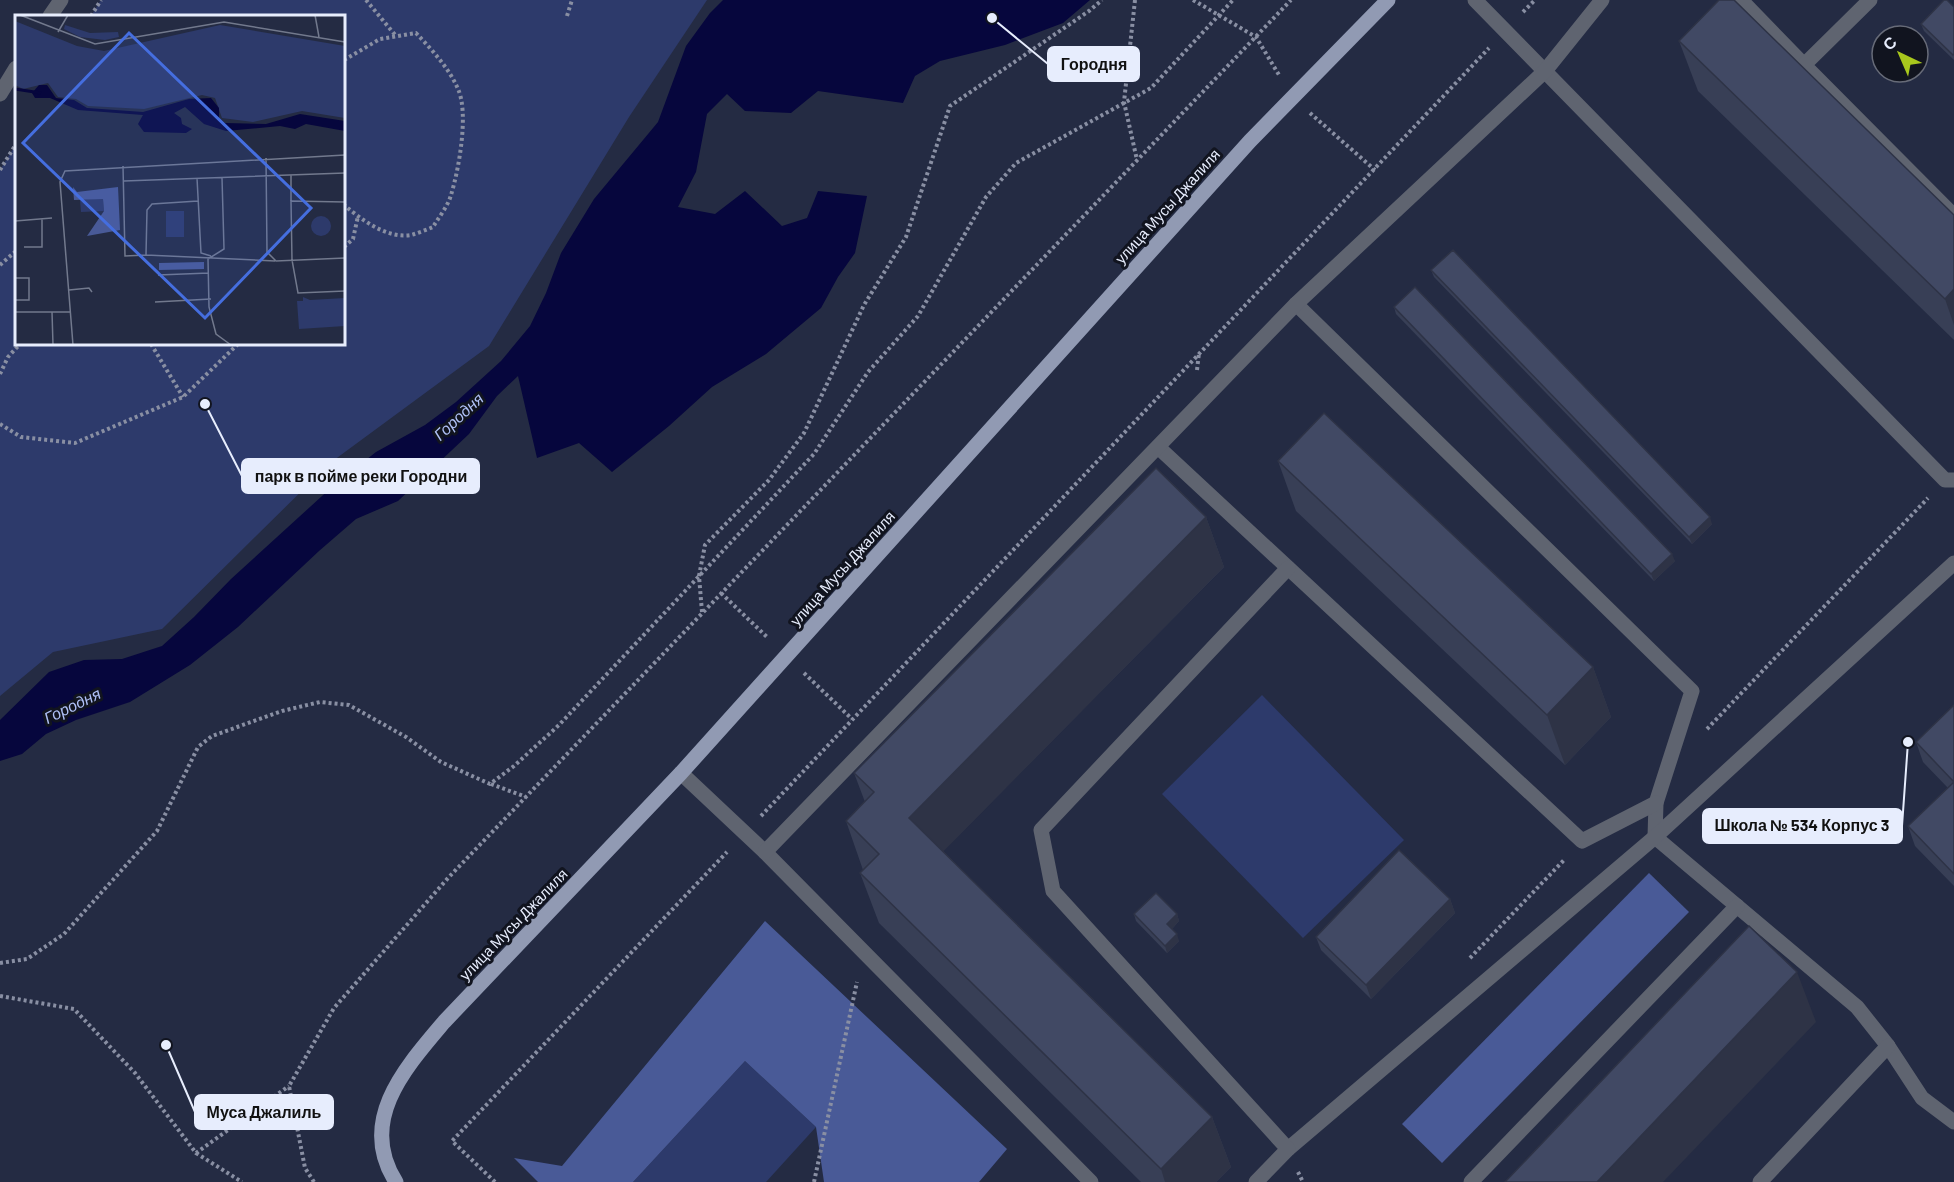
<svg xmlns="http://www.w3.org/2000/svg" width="1954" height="1182" font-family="Barlow,sans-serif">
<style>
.green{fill:#2d3a6b}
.forest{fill:#495a97}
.water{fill:#06063d}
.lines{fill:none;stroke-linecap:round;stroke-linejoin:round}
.path{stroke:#898fa3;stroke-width:4;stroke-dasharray:3 3;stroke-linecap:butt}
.minor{stroke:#5f6470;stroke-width:15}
.major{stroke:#919ab3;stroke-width:15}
.wall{fill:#383f56}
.shaded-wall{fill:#2e3346}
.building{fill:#414964;stroke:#2e3346;stroke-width:1.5}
.labels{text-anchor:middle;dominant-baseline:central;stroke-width:6;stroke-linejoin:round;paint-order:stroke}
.street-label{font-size:15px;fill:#e7edfd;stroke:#11141f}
.water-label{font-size:16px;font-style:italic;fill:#afc0f6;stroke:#11141f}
.inset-river{fill:none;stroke:#06063d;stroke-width:3}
.inset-road{fill:none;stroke:#72798d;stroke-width:1.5}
.view{fill:#456edf;fill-opacity:0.15;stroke:#456edf;stroke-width:3}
.inset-edge{fill:none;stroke:#e7edfd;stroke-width:3}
.leader{fill:none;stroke:#e7edfd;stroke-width:2}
.callout-dot{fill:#e7edfd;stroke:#11141f;stroke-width:2}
.callout{fill:#e7edfd;stroke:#e7edfd;stroke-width:2}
.callout-label{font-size:16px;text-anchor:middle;font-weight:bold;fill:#111}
</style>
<rect width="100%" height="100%" fill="#242b43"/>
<g class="green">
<path d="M 101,0 L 707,0 L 629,117 L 489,346 L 330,463 L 162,629 L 53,652 L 0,696 L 0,170 L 16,144 L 16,344 L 344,344 L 344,16 L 91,16 Z"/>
<path d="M 1262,695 L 1404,840 L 1303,938 L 1162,794 Z"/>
<path d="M 745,1061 L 816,1127 L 766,1182 L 633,1182 Z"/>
</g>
<g class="forest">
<path d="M 1649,873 L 1689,912 L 1442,1163 L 1402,1124 Z"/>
<path d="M 765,921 L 1007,1149 L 979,1182 L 824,1182 L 816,1127 L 745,1061 L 633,1182 L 538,1182 L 514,1158 L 562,1166 Z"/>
</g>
<path class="water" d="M 723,0 L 1090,0 L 1063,23 L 1005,45 L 940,61 L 915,76 L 903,103 L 818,91 L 791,113 L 745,111 L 727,94 L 707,114 L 696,172 L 678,207 L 715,214 L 745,191 L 782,226 L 807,218 L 818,191 L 867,196 L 855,253 L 838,277 L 821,308 L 766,354 L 712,387 L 669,426 L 612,472 L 579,443 L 537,458 L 518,376 L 497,396 L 469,434 L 398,501 L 356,519 L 319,551 L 238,627 L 190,665 L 130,702 L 76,720 L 46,734 L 22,754 L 0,761 L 0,720 L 49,672 L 84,660 L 122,659 L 162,646 L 194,617 L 231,579 L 333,486 L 376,452 L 425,425 L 456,402 L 501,361 L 530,326 L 546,293 L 561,253 L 594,199 L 658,122 L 686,46 L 710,13 Z"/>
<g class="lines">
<g class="path">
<path d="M 366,0 L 396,36"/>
<path d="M 1135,0 L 1124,102 L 1137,160"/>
<path d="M 1193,0 L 1256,37 L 1279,75"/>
<path d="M 1523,12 L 1535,0"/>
<path d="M 91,16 L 101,0"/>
<path d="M 567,16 L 572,0"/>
<path d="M 344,60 L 380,39 L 416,33 C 432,50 449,68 458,89 C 469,113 459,169 451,195 C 448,206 439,217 433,227 C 426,230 418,233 411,235 C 386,239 361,219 344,205"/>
<path d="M 1310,113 L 1375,170"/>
<path d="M 0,170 L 16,144"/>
<path d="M 344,247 L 353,239 L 358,216"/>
<path d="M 0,265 L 16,251"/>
<path d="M 151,344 L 183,397"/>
<path d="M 1197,370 L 1199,353"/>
<path d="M 0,374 L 8,357 L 20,344"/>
<path d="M 0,424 L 21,437 L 75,443 L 183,397 L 238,344"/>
<path d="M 721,593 L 768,638"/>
<path d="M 702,612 L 699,576 L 705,545 L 769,480 L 804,433 L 864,305 L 906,237 L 950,106 L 1089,11 L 1102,0"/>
<path d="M 804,673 L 852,719"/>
<path d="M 1707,729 L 1928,498"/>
<path d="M 491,784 L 526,797"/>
<path d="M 761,816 L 1489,48"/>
<path d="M 1470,958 L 1565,859"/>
<path d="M 0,963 L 27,959 L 64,934 L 157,831 L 198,747 L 212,736 L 282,711 L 320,702 L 349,705 L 406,737 L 441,762 L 490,784 L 514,766 L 559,725 L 814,454 L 868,372 L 918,316 L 986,197 L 1016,163 L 1151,88 L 1233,0"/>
<path d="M 0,996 L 74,1009 L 135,1073 L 196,1153 L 289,1086"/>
<path d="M 196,1153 L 242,1182"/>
<path d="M 1298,1172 L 1303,1182"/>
<path d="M 314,1182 L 305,1168 L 289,1086 L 334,1008 L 448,878 L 1291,0"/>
<path d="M 495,1182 L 452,1141 L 727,852"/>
<path d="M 814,1182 L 857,982"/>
</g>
<g class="minor">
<path d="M 1475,0 L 1945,480 L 1954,480"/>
<path d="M 1741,0 L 1804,65"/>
<path d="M 1870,0 L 1804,65 L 1954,216"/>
<path d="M 50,16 L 61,0"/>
<path d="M 0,94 L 16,68"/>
<path d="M 1296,304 L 1692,691 L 1656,803 L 1655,837 L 1857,1007 L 1888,1046 L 1922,1098 L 1954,1122"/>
<path d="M 1158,447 L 1582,841 L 1656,803"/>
<path d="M 681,773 L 765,852 L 1091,1182"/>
<path d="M 765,852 L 1296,304 L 1545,71 L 1602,0"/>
<path d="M 1288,1149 L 1655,837 L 1954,563"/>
<path d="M 1256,1182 L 1288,1149 L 1053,891 L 1041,830 L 1288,568"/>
<path d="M 1471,1182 L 1737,906"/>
<path d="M 1760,1182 L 1888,1046"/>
</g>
<path class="major" d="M 396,1182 C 357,1121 405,1068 444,1022 L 681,773 L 1250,141 L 1388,0"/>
</g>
<g class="wall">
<path d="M 1954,7 L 1954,60 L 1924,31 L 1921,24 Z"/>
<path d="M 1679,41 L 1954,215 L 1954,340 L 1698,91 Z"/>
<path d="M 1431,270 L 1712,524 L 1692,544 L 1434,277 Z"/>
<path d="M 1394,307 L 1675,561 L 1654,581 L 1396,314 Z"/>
<path d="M 1278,461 L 1593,667 L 1611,717 L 1565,765 L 1296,511 Z"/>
<path d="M 1206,517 L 1224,567 L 943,851 L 1212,1117 L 1231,1167 L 1216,1182 L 1141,1182 L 879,923 L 860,873 L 863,870 L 846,821 L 865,802 L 854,773 Z"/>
<path d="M 1954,705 L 1954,886 L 1915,846 L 1908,826 L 1948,788 L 1923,762 L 1916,742 Z"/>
<path d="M 1450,899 L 1455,913 L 1371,999 L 1321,950 L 1316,937 Z"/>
<path d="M 1134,914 L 1177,914 L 1179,921 L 1172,929 L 1179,941 L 1167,953 L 1136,921 Z"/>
</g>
<g class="shaded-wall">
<path d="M 1954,289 L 1954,325 L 1945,299 Z"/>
<path d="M 1206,517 L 1224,567 L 927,868 L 909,818 Z"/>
<path d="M 1710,517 L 1712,524 L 1692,544 L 1689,537 Z"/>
<path d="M 1672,554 L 1675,561 L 1654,581 L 1651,574 Z"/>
<path d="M 1593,667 L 1611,717 L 1565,765 L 1547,715 Z"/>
<path d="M 1450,899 L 1455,913 L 1371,999 L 1366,985 Z"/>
<path d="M 1177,914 L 1179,921 L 1170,931 L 1167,924 Z"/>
<path d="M 1177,934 L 1179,941 L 1167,953 L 1165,946 Z"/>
<path d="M 1797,972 L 1816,1022 L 1663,1182 L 1597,1182 Z"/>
<path d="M 1212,1117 L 1231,1167 L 1216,1182 L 1165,1182 L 1161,1169 Z"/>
</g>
<g class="building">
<path d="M 1719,0 L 1734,0 L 1954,215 L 1954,289 L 1945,299 L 1679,41 Z"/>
<path d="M 1944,0 L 1947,0 L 1954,7 L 1954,54 L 1953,55 L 1921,24 Z"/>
<path d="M 1453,250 L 1710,517 L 1689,537 L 1431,270 Z"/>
<path d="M 1415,287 L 1672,554 L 1651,574 L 1394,307 Z"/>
<path d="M 1324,413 L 1593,667 L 1547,715 L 1278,461 Z"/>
<path d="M 1156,468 L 1206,517 L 909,818 L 1212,1117 L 1161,1169 L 860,873 L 879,854 L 846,821 L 874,792 L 854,773 Z"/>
<path d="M 1954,705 L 1954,874 L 1908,826 L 1954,782 L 1916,742 Z"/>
<path d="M 1399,850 L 1450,899 L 1366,985 L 1316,937 Z"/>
<path d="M 1156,893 L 1177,914 L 1167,924 L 1177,934 L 1165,946 L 1134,914 Z"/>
<path d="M 1749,926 L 1797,972 L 1597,1182 L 1505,1182 Z"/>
</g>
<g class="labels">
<g class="street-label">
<text transform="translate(1167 206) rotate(-48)">улица Мусы Джалиля</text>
<text transform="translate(842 568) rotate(-48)">улица Мусы Джалиля</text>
<text transform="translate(513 924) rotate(-46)">улица Мусы Джалиля</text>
</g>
<g class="water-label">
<text transform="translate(458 416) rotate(-43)">Городня</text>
<text transform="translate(72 705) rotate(-26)">Городня</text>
</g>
</g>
<g transform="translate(15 15)">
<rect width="330" height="330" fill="#242b43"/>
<path d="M 0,6 L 62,31 L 89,36 L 205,10 L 330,31 L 330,103 L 287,96 L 238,107 L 207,103 L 200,83 L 187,80 L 129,94 L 73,91 L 61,84 L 43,82 L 33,68 L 8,74 L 0,70 ZM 50,10 L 75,18 L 103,17 L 104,22 L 90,25 L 65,22 L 49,14 ZM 88,183 L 89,196 L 66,197 L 65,185 ZM 151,196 L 169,196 L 169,222 L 151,222 ZM296 211a10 10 0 1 1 20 0a10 10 0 1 1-20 0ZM 288,282 L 295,285 L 330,283 L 330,311 L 284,314 L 282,286 L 288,286 Z" fill="#2d3a6b"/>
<path d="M 58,172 L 62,177 L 103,172 L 105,215 L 72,221 L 89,196 L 88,184 L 59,185 ZM 189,247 L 189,254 L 144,255 L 144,248 Z" fill="#495a97"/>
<path d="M 24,70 L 32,70 L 41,83 L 59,85 L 72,93 L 128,97 L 174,84 L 196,83 L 204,93 L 204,103 L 210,108 L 251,109 L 285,99 L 330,106 L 330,116 L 291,109 L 280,114 L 265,111 L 211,116 L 189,109 L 170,92 L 159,98 L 166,103 L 167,109 L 177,114 L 171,118 L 129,117 L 123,109 L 128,100 L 63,95 L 35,83 L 20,83 L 17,78 Z" fill="#06063d"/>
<path class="inset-river" d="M 0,74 L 26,78"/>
<path class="inset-road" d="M 5,0 L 80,29 L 209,7 L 330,27M 300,0 L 304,22M 43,17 L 53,0M 251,143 L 252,237 L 261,246 L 330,243M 108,151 L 110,241 L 131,240 L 132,195 L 137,189 L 183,186M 276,160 L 276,186M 182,163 L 186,238 L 196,241M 207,163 L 209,234 L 193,244 L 194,292 L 201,319 L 216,330M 109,166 L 330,158M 330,187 L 276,186 L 277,245 L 283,278 L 330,276M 0,206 L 37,203M 9,232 L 27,232 L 27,204M 131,240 L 260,246M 143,260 L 194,258M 0,263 L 14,263 L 14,285 L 0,285M 54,275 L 74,273 L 77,277M 140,287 L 196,284M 0,297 L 55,297M 37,297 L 38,330M 58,330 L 45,167 L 50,156 L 330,140"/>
<path class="view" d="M 114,18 L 296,193 L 190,303 L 8,128 Z"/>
<rect width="330" height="330" class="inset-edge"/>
</g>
<path class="leader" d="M992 18L1048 64M205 404L242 476M1908 742L1902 826M166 1045L195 1112"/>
<g class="callout-dot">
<circle cx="992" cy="18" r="6"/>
<circle cx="205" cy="404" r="6"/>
<circle cx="1908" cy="742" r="6"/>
<circle cx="166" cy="1045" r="6"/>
</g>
<g class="callout">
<rect x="1048" y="47" width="91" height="34" rx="6"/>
<rect x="242" y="459" width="237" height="34" rx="6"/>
<rect x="1703" y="809" width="199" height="34" rx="6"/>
<rect x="195" y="1095" width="138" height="34" rx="6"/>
</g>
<g class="callout-label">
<text x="1094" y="70">Городня</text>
<text x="361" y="482">парк в пойме реки Городни</text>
<text x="1802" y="831">Школа № 534 Корпус 3</text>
<text x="264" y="1118">Муса Джалиль</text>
</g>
<g transform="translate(1900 54) rotate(316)"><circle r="28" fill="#11141f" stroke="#676b78" stroke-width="1.5"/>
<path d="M0-4.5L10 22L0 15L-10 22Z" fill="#a8c71d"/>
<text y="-9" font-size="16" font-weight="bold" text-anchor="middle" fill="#e7edfd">С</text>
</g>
</svg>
